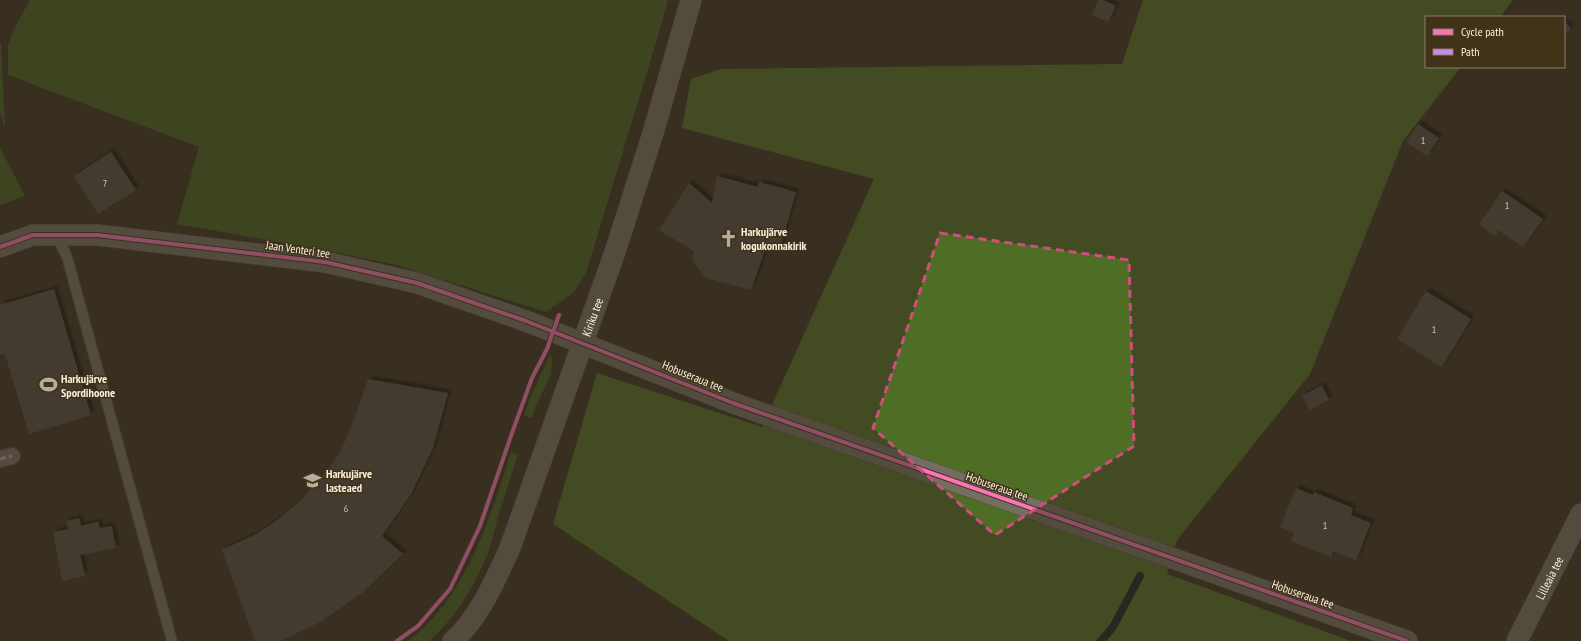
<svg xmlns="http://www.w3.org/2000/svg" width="1581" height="641" font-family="'PT Sans Narrow',sans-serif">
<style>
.green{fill:#445d21}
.forest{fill:#4f6e25}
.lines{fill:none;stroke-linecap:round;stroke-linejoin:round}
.stream{stroke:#132222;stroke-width:8}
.building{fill:#514840;filter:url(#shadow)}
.service-casing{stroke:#524b3f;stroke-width:12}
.pedestrian-casing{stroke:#524b3f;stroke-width:18}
.minor-casing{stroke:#524b3f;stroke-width:22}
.service{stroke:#736d62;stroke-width:10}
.pedestrian{stroke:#736d62;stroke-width:16}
.minor{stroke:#736d62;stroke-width:21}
.quiet{stroke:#ca8be6;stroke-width:3;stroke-dasharray:6 3;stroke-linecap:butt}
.cycleway-casing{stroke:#413318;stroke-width:6}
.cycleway{stroke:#fb73b8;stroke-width:4}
.marked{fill:none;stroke:#d04e7c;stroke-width:3;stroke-dasharray:8 5;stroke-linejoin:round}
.labels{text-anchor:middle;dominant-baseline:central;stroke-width:3;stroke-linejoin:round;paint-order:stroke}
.number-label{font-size:10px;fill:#cfc6b9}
.poi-label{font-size:12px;font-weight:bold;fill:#f9f0e1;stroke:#413318;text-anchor:start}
.street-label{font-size:12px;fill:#f9f0e1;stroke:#413318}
</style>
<defs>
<filter id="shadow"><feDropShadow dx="3.5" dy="-3.5" stdDeviation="1" flood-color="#0009"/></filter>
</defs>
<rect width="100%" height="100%" fill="#383021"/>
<g class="green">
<path d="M 30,0 L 668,0 L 655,46 L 586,273 L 574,292 L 546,312 L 400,266 L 325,250 L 177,224 L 199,147 L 8,75 L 8,45 L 13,31 Z"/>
<path d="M 0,43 L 1,43 L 5,128 L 0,111 Z"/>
<path d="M 0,148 L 25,196 L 0,205 Z"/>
<path d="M 550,354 L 552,360 L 551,374 L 537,404 L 532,418 L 524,415 L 529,401 Z"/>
<path d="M 511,452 L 518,454 C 511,476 504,497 498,518 C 494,530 492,542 488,553 C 475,585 455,619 429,641 L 408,641 C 466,598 490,518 511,452 Z"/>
</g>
<path class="forest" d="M 1143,0 L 1513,0 L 1500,17 L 1426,17 L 1426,67 L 1461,67 L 1403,141 L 1310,374 L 1177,540 L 1167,574 L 1351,641 L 729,641 L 553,524 L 597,373 L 762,427 L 874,179 L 682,128 L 691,79 L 721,69 L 1122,64 Z"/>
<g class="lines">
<path class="stream" d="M 1101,641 L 1113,627 L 1140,576"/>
</g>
<g class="building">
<path d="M 1098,0 L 1103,0 L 1116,6 L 1108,22 L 1092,15 Z"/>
<path d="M 1564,22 L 1571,28 L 1564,37 Z"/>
<path d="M 1418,124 L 1439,138 L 1427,156 L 1406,142 Z"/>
<path d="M 111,152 L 136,190 L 98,214 L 74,176 Z"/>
<path d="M 717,176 L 758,187 L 759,182 L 796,192 L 780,249 L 767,245 L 751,290 L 706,278 L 692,260 L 694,251 L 659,230 L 689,183 L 712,203 Z"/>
<path d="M 1502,191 L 1543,219 L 1523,247 L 1498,230 L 1495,236 L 1479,224 Z"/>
<path d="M 54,289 L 91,415 L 29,434 L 5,354 L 0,355 L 0,305 Z"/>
<path d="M 1426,291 L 1471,319 L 1442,367 L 1397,339 Z"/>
<path d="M 368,379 L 448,393 L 433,448 L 411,494 L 382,536 L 403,554 L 362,593 L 320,622 L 281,641 L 255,641 L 222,550 L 258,533 L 280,518 L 302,499 L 321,478 L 340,453 L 354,420 Z"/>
<path d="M 1322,385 L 1329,400 L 1310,410 L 1302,396 Z"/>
<path d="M 1296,488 L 1313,495 L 1314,492 L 1353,508 L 1351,515 L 1371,523 L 1356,560 L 1333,551 L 1331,557 L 1291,541 L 1294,533 L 1280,527 Z"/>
<path d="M 79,518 L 81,526 L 98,522 L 100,528 L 112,526 L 116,548 L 80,555 L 85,576 L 62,581 L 53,532 L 68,529 L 66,521 Z"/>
</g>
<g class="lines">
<defs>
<path id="service" d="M 56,235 L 67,257 L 172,641"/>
<path id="pedestrian" d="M 0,459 L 12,456"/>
<g id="minor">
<path d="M 0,247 L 33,235 L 97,235 L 325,262 L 417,283 L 526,321 L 733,403 L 1407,641"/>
<path id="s1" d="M 453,641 C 480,617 495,580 510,548 L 616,249 L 653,133 L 691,0"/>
<path id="s2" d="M 1517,641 L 1581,514"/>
</g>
</defs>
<use href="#service" class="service-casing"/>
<use href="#pedestrian" class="pedestrian-casing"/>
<use href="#minor" class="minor-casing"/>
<use href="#service" class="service"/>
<use href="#pedestrian" class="pedestrian"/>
<use href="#minor" class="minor"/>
<path class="quiet" d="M 0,459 L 12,456"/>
<defs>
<g id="cycleway">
<path d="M 0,247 L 33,235 L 97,235 L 325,262 L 417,283 L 526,321 L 733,403 L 1407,641"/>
<path d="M 397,641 L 418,626 L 450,589 L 480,526 L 512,433 L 532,378 L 547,349 L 559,315"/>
</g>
</defs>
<use href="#cycleway" class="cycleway-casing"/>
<use href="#cycleway" class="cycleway"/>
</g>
<path d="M0 0H1581V641H0ZM 940,233 L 1129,260 L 1134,446 L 995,535 L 873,428 Z" fill="#383021" fill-opacity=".55" fill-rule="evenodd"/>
<path class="marked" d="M 940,233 L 1129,260 L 1134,446 L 995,535 L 873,428 Z"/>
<defs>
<symbol id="church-bare" viewBox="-9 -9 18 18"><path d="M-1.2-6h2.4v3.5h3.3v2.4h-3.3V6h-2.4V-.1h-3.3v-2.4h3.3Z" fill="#b5ad9e" stroke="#413318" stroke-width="2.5" paint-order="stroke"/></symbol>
<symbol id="stadium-bare" viewBox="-9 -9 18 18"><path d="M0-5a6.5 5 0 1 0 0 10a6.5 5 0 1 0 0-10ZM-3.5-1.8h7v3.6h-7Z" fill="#b5ad9e" stroke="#413318" stroke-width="2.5" paint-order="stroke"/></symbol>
<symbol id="school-bare" viewBox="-9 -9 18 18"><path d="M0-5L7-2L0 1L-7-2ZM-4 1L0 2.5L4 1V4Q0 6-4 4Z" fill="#b5ad9e" stroke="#413318" stroke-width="2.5" paint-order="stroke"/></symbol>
</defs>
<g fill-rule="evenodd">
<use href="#church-bare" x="716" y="226" width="25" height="25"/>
<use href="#stadium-bare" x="36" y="372" width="25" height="25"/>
<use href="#school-bare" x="300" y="468" width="25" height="25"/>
</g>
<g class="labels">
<g class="number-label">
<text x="1423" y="140">1</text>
<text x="105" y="183">7</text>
<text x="1507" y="205">1</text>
<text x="1434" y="329">1</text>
<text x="346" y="508">6</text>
<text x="1325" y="525">1</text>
</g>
<g class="poi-label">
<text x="741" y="231">Harkujärve<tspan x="741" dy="14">kogukonnakirik</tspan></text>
<text x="61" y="378">Harkujärve<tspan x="61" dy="14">Spordihoone</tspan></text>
<text x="326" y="473">Harkujärve<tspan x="326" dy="14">lasteaed</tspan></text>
</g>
<g class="street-label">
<text transform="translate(298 249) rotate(8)">Jaan Venteri tee</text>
<text stroke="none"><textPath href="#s1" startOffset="355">Kiriku tee</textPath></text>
<text transform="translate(693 376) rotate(22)">Hobuseraua tee</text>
<text transform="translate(997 486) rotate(19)">Hobuseraua tee</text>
<text stroke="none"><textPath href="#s2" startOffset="71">Lilleaia tee</textPath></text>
<text transform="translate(1303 594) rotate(19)">Hobuseraua tee</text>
</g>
</g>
<rect x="1425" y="16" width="140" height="52" fill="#413318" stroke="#8b7f68"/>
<rect x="1433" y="29" width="20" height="6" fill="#fb73b8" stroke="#8b7f68"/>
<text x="1461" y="36" font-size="12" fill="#f9f0e1">Cycle path</text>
<rect x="1433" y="49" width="20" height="6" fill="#ca8be6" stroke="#8b7f68"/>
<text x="1461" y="56" font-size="12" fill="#f9f0e1">Path</text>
</svg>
